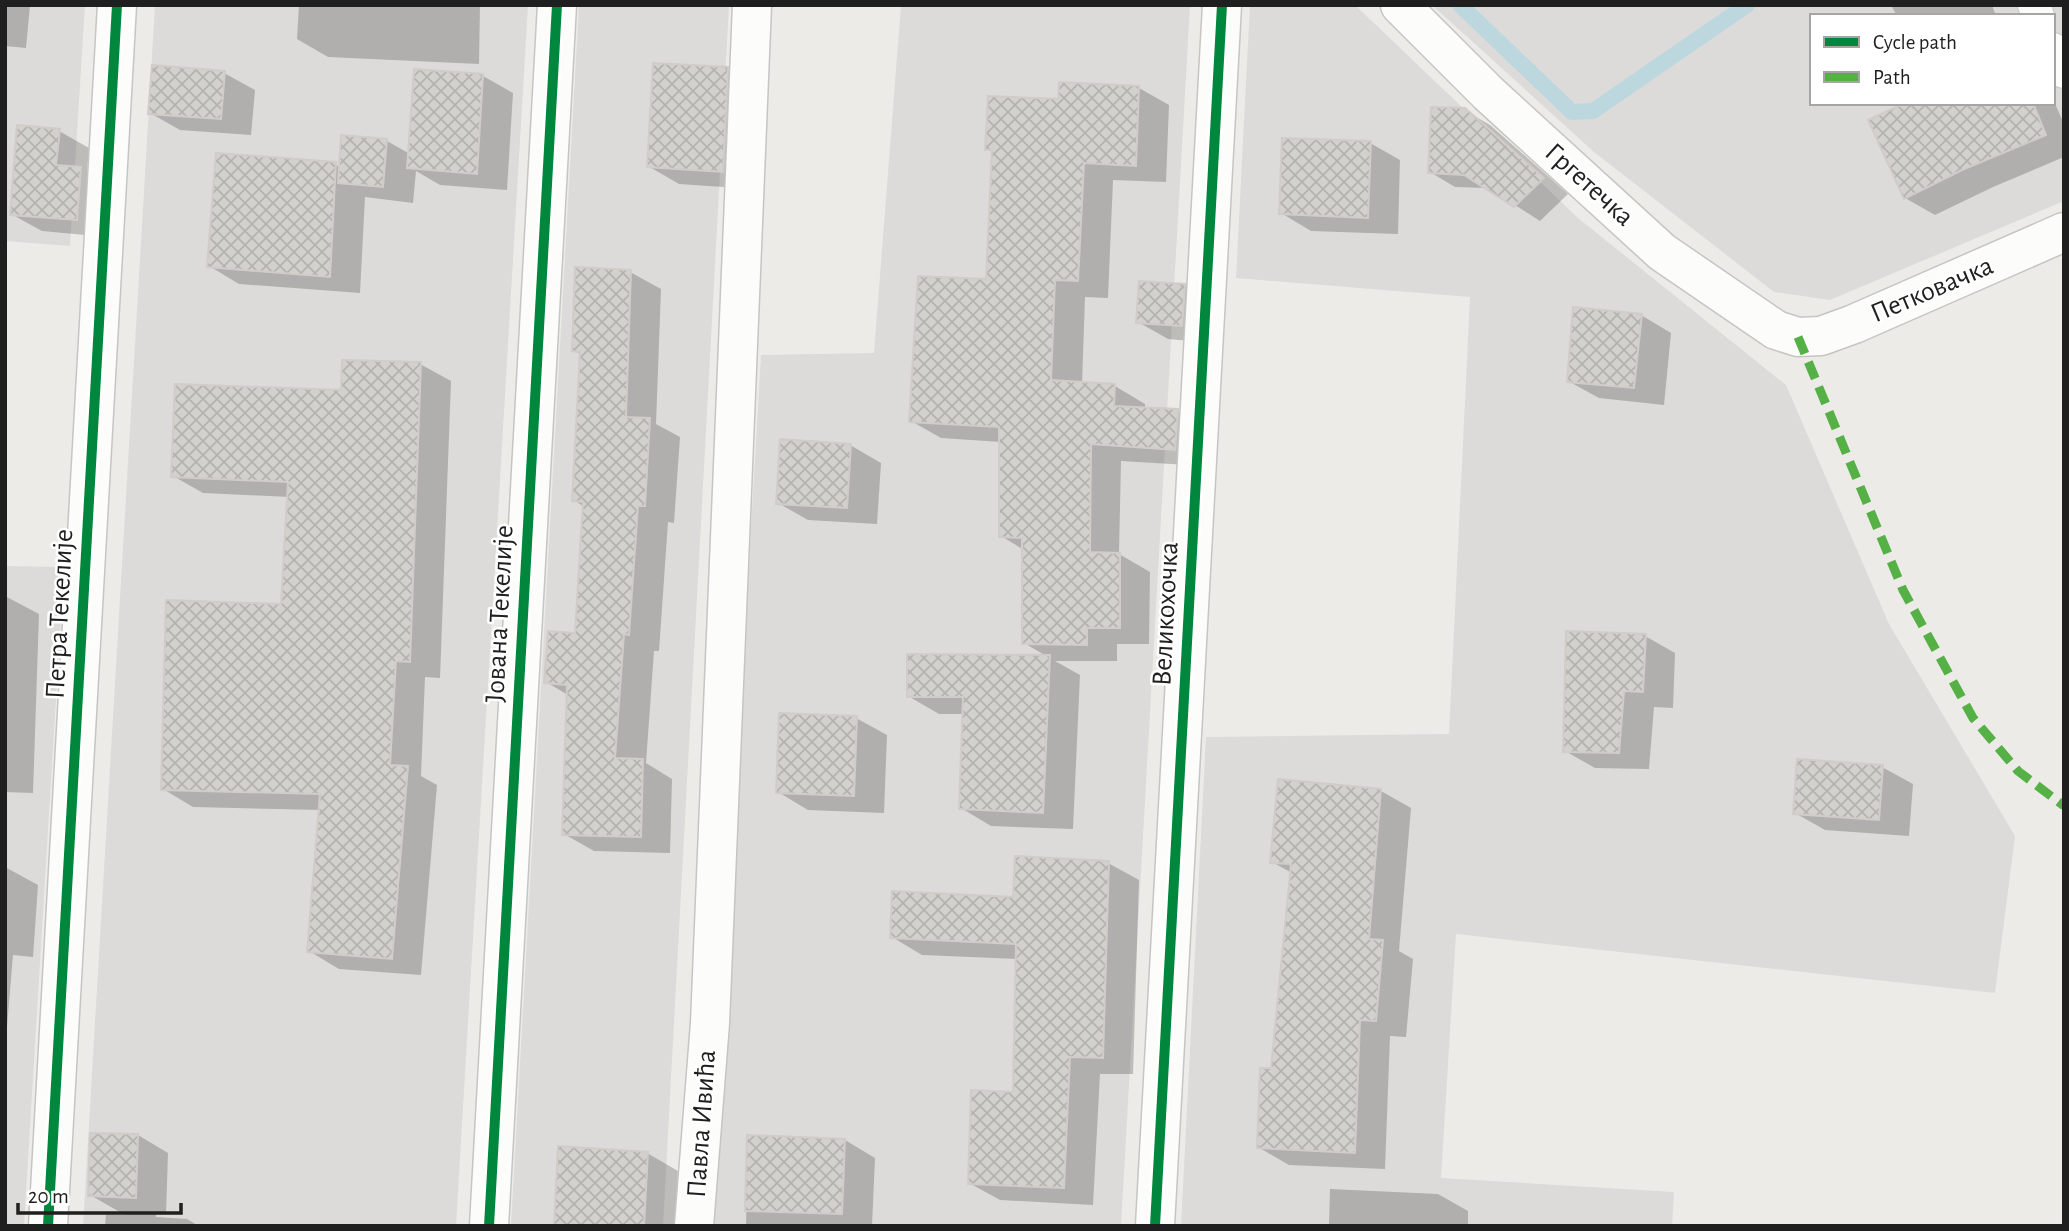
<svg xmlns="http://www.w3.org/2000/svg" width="2069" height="1231" font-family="'Alegreya Sans',sans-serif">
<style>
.residential{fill:#dcdbd9;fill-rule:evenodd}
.shadow{fill:#0003}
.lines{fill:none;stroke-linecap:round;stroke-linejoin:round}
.stream{stroke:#bdd7de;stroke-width:16}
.building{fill:url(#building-cross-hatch);stroke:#d0ccc9;stroke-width:2}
.service-casing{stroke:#c6c5c3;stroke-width:34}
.minor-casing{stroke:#c6c5c3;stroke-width:41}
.service{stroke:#fcfcfb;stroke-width:32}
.minor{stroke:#fcfcfb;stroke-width:38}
.quiet{stroke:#55b145;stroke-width:9;stroke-dasharray:18 9;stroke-linecap:butt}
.cycleway-casing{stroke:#fff;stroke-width:15}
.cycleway{stroke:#00873e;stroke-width:10}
.labels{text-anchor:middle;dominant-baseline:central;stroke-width:5;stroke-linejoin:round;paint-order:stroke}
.street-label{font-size:28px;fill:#1f1f1f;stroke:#fff}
</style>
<defs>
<pattern id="building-cross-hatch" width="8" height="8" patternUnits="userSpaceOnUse" patternTransform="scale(1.75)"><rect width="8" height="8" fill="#d3d1ce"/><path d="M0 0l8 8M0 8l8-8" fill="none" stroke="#b5b3b0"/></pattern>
</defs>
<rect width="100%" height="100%" fill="#edebe7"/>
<g class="residential">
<path d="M 5,5 L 85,5 L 70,246 L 5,241 Z"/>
<path d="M 155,5 L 528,5 L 456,1226 L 83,1226 Z"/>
<path d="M 579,5 L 729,5 L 663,1226 L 511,1226 Z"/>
<path d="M 901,5 L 1190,5 L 1121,1226 L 711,1226 L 761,355 L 874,353 Z"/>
<path d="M 1250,5 L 1355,5 L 1578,218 L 1786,385 L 1889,624 L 2015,836 L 1995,993 L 1456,934 L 1441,1178 L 1674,1192 L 1672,1226 L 1181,1226 L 1206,737 L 1449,734 L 1470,297 L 1236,278 Z"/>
<path d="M 1432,5 L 2064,5 L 2064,201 L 1830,300 L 1774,292 L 1594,152 ZM 1812,16 L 2053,16 L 2053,103 L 1812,103 Z"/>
<path d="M 5,566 L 64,567 L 24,1226 L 5,1226 Z"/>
</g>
<g class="shadow">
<path d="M 5,5 L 30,5 L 26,48 L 5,46 Z"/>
<path d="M 299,5 L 480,5 L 479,64 L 328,57 L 297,39 Z"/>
<path d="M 1026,5 L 1065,5 L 1065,7 Z"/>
<path d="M 1891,5 L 1992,5 L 1996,16 L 1897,16 Z"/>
<path d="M 727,69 L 757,87 L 753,189 L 679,184 L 648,166 Z"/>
<path d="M 224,73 L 255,90 L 251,135 L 180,130 L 150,113 Z"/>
<path d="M 483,76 L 513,93 L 507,190 L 440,185 L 416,171 L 413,203 L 365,197 L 360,293 L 239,284 L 209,266 L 217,155 L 341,166 L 387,141 L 410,154 Z"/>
<path d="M 1139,88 L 1169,105 L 1166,182 L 1113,180 L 1108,298 L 1085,297 L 1082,384 L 1115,386 L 1145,404 L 1145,409 L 1177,411 L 1208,428 L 1205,466 L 1121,461 L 1119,554 L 1150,572 L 1149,644 L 1117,644 L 1117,661 L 1055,661 L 1080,675 L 1073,829 L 991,826 L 961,808 L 964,714 L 939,714 L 908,696 L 1048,657 L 1024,643 L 1024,550 L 1001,536 L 1001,442 L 941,438 L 911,421 L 988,281 L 994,153 L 986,149 L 1060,101 Z"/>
<path d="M 2053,99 L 2064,124 L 2064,157 L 1993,187 L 1935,215 L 1905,198 L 1910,103 L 2053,103 Z"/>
<path d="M 1464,110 L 1490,125 L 1568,194 L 1540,221 L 1488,188 L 1455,187 L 1430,172 Z"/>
<path d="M 59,131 L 89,148 L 87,172 L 111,186 L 107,237 L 42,231 L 11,214 Z"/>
<path d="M 1370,143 L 1400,160 L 1398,234 L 1311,231 L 1281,213 Z"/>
<path d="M 630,272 L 661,289 L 656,424 L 680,437 L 674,523 L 668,522 L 659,651 L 654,651 L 646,763 L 672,779 L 670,853 L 594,851 L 564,834 L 568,695 L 546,682 L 577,635 L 584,507 L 574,500 L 582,355 L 574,351 Z"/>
<path d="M 1184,285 L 1215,303 L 1212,343 L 1168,339 L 1138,322 Z"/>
<path d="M 1641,315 L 1671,333 L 1664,405 L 1599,398 L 1568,381 Z"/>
<path d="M 420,364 L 451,381 L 440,678 L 425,677 L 421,776 L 437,785 L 421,975 L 339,969 L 309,951 L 321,810 L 193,807 L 163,789 L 283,605 L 289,497 L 203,493 L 173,476 L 343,392 Z"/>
<path d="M 850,445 L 881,463 L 877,524 L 808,520 L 778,503 Z"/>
<path d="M 5,596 L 39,614 L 33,793 L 5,792 Z"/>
<path d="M 1645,636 L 1675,653 L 1673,708 L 1654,707 L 1649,769 L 1595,768 L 1565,751 Z"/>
<path d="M 856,718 L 887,735 L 884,813 L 808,810 L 778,792 Z"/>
<path d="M 1882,767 L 1913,784 L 1909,836 L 1825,830 L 1795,813 Z"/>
<path d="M 1381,791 L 1411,808 L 1399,951 L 1413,959 L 1406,1037 L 1390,1036 L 1385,1169 L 1289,1165 L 1258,1147 L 1273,1070 L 1292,873 L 1272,862 Z"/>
<path d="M 1108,863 L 1139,880 L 1133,1074 L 1100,1074 L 1093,1205 L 1000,1200 L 969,1183 L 1015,1094 L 1018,959 L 922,955 L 892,937 L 1015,899 Z"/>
<path d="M 5,867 L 38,885 L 33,957 L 13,955 L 5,1051 Z"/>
<path d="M 138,1135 L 168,1153 L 166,1214 L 156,1214 L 156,1217 L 187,1219 L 199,1226 L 105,1226 L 106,1214 L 125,1215 L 90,1195 Z"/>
<path d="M 748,1137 L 845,1140 L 875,1158 L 872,1226 L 746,1226 Z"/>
<path d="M 647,1153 L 678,1171 L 675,1226 L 556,1226 Z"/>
<path d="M 1330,1189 L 1438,1194 L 1468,1211 L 1468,1226 L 1329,1226 Z"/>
</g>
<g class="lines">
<path class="stream" d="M 1460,5 L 1572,112 L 1593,111 L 1747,5"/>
</g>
<g class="building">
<path d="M 653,63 L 728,67 L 723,172 L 647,167 Z"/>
<path d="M 152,65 L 225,71 L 221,119 L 148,114 Z"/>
<path d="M 414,69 L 483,74 L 477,174 L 407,168 Z"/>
<path d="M 1059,82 L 1139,86 L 1136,166 L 1084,163 L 1078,281 L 1055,280 L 1051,380 L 1115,384 L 1114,406 L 1178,409 L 1175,450 L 1091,444 L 1090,552 L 1120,553 L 1120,628 L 1087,628 L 1087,645 L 1022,644 L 1022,538 L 999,537 L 999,427 L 909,422 L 918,276 L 986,279 L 992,150 L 985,150 L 988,96 L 1058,99 Z"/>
<path d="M 1905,103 L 2033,103 L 2046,135 L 1962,170 L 1904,199 L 1868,120 Z"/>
<path d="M 1431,107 L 1465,108 L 1544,178 L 1514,207 L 1464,175 L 1428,173 Z"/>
<path d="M 17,125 L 60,129 L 56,165 L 81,167 L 77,220 L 10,215 Z"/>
<path d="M 341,135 L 387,139 L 383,187 L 338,183 Z"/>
<path d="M 1282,138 L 1371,141 L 1368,218 L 1279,214 Z"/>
<path d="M 216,153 L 336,162 L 330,277 L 207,267 Z"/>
<path d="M 575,267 L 631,270 L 626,417 L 650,418 L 645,506 L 638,506 L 629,635 L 624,634 L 615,758 L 643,759 L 641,837 L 562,835 L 567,685 L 544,683 L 548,631 L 575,633 L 583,502 L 572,501 L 580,352 L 572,351 Z"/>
<path d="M 1139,281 L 1185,284 L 1182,326 L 1136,323 Z"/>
<path d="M 1573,307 L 1642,314 L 1634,388 L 1567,382 Z"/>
<path d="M 342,360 L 421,362 L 410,662 L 396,661 L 390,765 L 408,766 L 392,959 L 307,952 L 320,794 L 161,790 L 166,600 L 281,604 L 288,482 L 171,477 L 175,384 L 341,390 Z"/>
<path d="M 780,439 L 851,444 L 847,508 L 776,504 Z"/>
<path d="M 1566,631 L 1646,634 L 1643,692 L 1624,691 L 1619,753 L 1563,752 Z"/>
<path d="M 907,654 L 1050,655 L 1043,813 L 959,809 L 963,697 L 907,697 Z"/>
<path d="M 779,713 L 857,716 L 854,796 L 776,793 Z"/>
<path d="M 1797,759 L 1883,765 L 1879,820 L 1793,814 Z"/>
<path d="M 1278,779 L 1381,789 L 1369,939 L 1383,940 L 1376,1021 L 1360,1020 L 1355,1153 L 1257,1148 L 1260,1068 L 1271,1068 L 1291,864 L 1270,863 Z"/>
<path d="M 1015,856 L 1109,861 L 1103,1058 L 1070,1057 L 1064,1188 L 968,1184 L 971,1090 L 1013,1092 L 1016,944 L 890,938 L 892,891 L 1013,897 Z"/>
<path d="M 90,1133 L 138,1134 L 136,1198 L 88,1196 Z"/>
<path d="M 747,1135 L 845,1139 L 842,1214 L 745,1211 Z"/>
<path d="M 558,1146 L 648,1152 L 644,1226 L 554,1226 Z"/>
</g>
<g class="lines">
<defs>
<g id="service">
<path d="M 2034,5 L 2038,16"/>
<path d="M 2053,49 L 2064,72"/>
</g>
<g id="minor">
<path d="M 1400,5 L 1489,94 L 1662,252 L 1776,330 L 1798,337 L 1821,336 L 1854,324 L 2064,232"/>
<path d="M 48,1226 L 117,5"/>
<path d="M 489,1226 L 557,5"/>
<path d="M 694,1226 L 710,1023 L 752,5"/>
<path d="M 1155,1226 L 1222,5"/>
</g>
</defs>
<use href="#service" class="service-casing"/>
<use href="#minor" class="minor-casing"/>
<use href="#service" class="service"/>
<use href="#minor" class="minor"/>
<path class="quiet" d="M 1798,337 L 1903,590 L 1973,718 L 2018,771 L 2064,806"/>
<defs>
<g id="cycleway">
<path d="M 48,1226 L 117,5"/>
<path d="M 489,1226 L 557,5"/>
<path d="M 1155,1226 L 1222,5"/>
</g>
</defs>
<use href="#cycleway" class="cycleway-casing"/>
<use href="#cycleway" class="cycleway"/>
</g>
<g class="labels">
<g class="street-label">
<text transform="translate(1589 185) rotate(42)">Гргетечка</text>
<text transform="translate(1932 290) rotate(-23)">Петковачка</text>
<text transform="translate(60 614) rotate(-87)">Петра Текелије</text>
<text transform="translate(500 614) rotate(-87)">Јована Текелије</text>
<text transform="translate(1166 614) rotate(-87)">Великохочка</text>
<text transform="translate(702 1124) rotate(-86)">Павла Ивића</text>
</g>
</g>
<rect width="2069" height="1231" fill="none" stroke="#1f1f1f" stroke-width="14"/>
<rect x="1810" y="14" width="245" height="91" fill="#ffffff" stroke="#a5a5a5" stroke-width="2"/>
<rect x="1824" y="37" width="35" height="10" fill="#00873e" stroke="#a5a5a5" stroke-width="2"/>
<text x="1873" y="49" font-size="21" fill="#1f1f1f">Cycle path</text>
<rect x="1824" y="72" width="35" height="10" fill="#55b145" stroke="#a5a5a5" stroke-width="2"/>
<text x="1873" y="84" font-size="21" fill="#1f1f1f">Path</text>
<path d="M18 1203v10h163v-10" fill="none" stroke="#1f1f1f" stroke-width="3.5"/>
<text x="28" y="1203" font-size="21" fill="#1f1f1f" stroke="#ffffff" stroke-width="5" paint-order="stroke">20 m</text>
</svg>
